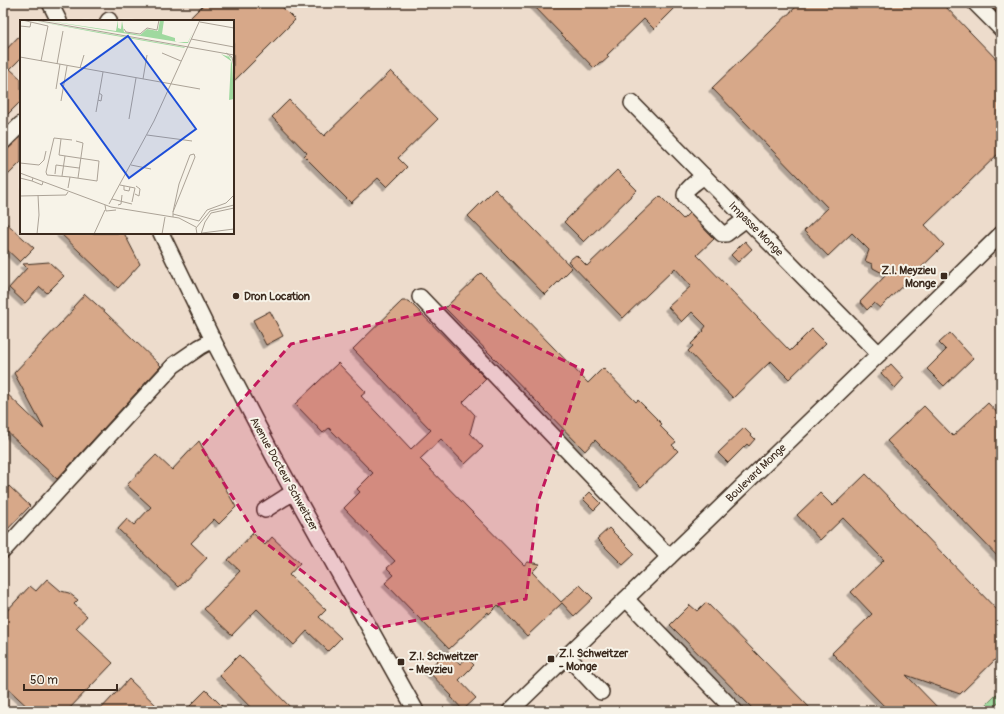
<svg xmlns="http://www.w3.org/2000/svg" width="1004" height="714" font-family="Pangolin,sans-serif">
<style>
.built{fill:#eddccc;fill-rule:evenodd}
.green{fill:#9fd99f;stroke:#6d825e}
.building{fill:#d7a889;stroke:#3b2a1e;filter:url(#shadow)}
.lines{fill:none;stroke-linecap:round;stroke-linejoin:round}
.minor-casing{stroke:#3b2a1e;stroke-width:18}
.minor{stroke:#f7f3e8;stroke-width:15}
.tram{stroke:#3b2a1e;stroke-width:1}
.marked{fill:#c2185b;fill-opacity:0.2;stroke:#c2185b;stroke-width:3;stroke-dasharray:8 5;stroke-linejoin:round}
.poi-dot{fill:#3b2a1e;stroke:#f7f3e8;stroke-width:1.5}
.labels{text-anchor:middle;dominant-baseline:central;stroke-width:4;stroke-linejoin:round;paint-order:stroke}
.street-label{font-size:11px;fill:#3b2a1e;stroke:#f7f3e8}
.poi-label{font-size:11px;font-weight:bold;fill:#3b2a1e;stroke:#f7f3e8;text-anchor:start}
.inset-road{fill:none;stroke:#aca397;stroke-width:1}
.view{fill:#1d4ed8;fill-opacity:0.15;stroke:#1d4ed8;stroke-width:2}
.inset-edge{fill:none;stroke:#3b2a1e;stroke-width:2}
</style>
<defs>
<filter id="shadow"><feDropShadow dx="-3.5" dy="3.5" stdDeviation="0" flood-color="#0004"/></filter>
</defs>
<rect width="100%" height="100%" fill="#f7f3e8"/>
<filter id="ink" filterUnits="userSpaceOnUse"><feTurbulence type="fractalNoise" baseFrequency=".025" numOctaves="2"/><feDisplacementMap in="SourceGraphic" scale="8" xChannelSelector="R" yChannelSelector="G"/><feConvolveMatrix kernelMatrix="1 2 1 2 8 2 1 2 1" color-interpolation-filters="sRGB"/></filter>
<g filter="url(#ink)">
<path class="built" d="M 3,3 L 1001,3 L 1001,711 L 3,711 ZM 21,21 L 233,21 L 233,233 L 21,233 Z"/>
<path class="green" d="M 1001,690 L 1001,700 L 990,711 L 980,711 Z"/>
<g class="building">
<path d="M 205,3 L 278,3 L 295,20 L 233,82 L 233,21 L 187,21 Z"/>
<path d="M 531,3 L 680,3 L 654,29 L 644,19 L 607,55 L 609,57 L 602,63 L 600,62 L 594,68 Z"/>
<path d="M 800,3 L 942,3 L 1001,64 L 1001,151 L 925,225 L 944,245 L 880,308 L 874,303 L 867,310 L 860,302 L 886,275 L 873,268 L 872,264 L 865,261 L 869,250 L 852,233 L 828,256 L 804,231 L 828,208 L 712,88 Z"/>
<path d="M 991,3 L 1001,3 L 1001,16 L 991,6 Z"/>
<path d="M 21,34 L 21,58 L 10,69 L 21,79 L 21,101 L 3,119 L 3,53 Z"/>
<path d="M 391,71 L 438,119 L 398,158 L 407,167 L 387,187 L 378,178 L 351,203 L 304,156 L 307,153 L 272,117 L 289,100 L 324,136 Z"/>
<path d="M 21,137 L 21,162 L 3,180 L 3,151 L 6,151 L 9,148 Z"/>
<path d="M 617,170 L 637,190 L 584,242 L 564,222 Z"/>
<path d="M 495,189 L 572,268 L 545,295 L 468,216 Z"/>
<path d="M 660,196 L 683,219 L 689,213 L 714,239 L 697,255 L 790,351 L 812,329 L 826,343 L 789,379 L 771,361 L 733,398 L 688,351 L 693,346 L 691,344 L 704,331 L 703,330 L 706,326 L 692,312 L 682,322 L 668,307 L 691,286 L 675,268 L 623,318 L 568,261 L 576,255 L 587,266 Z"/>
<path d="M 3,220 L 34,248 L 20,262 L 3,246 Z"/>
<path d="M 60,233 L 124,233 L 140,264 L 118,288 Z"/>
<path d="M 745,241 L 752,249 L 738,262 L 731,255 Z"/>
<path d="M 49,262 L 64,276 L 47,293 L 40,287 L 25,303 L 9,288 L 27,268 L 23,264 Z"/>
<path d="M 481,273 L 588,383 L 603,368 L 636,402 L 638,400 L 662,424 L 660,426 L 676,442 L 672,445 L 678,451 L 641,487 L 595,440 L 585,451 L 445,308 Z"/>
<path d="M 85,294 L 106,313 L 161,366 L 57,479 L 3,428 L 3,390 L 44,429 L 14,373 L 74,309 L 73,307 Z"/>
<path d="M 402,301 L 409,301 L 486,379 L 463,402 L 475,415 L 470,433 L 483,447 L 465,464 L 441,439 L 420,459 L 524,565 L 528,562 L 540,564 L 532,572 L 561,602 L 580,585 L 593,598 L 574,616 L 562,603 L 527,636 L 498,605 L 489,614 L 488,612 L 449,649 L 385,583 L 394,575 L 387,568 L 395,561 L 344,508 L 360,492 L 357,489 L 373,473 L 329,428 L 323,433 L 295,404 L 338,363 L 366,392 L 361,396 L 411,449 L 431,430 L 353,349 Z"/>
<path d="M 270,311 L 283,336 L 266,345 L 253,320 Z"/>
<path d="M 950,333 L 973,358 L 944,386 L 927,369 L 946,350 L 939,343 Z"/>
<path d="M 891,364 L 904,378 L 895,388 L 881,373 Z"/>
<path d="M 988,403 L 1001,417 L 1001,560 L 887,441 L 924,406 L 953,436 Z"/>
<path d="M 744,428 L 755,439 L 749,446 L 747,444 L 728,463 L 718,453 Z"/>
<path d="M 199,441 L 236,507 L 219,524 L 214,519 L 191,543 L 207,558 L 179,587 L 118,529 L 127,519 L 134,525 L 151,507 L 127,485 L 156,455 L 172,470 Z"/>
<path d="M 866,474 L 1001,614 L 1001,654 L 960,694 L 906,675 L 941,711 L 889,711 L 832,653 L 872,614 L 851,592 L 884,560 L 843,518 L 820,540 L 797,515 L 820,493 L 833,506 Z"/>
<path d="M 9,486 L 30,506 L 3,534 L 3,493 Z"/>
<path d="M 590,492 L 601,503 L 594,510 L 583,499 Z"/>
<path d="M 609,528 L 635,554 L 623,565 L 597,539 Z"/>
<path d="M 253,533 L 265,545 L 272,537 L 300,563 L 289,575 L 326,610 L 319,617 L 341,638 L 328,651 L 307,631 L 294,645 L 257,609 L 232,635 L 204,609 L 240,571 L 228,560 Z"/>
<path d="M 47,579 L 61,591 L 69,593 L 78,600 L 74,604 L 87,616 L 76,628 L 113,663 L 67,711 L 32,711 L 3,684 L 3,615 L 30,586 L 36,591 Z"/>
<path d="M 706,602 L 813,711 L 755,711 L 670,625 L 690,605 L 697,611 Z"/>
<path d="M 448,651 L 460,664 L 467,658 L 474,665 L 459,680 L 476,698 L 463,710 L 451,697 L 452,696 L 427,670 Z"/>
<path d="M 239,655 L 294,711 L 254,711 L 219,675 Z"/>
<path d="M 129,679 L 157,706 L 152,711 L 99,711 Z"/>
<path d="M 206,690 L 227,711 L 185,711 Z"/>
</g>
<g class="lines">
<defs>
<g id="minor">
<path d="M 50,3 L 59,21"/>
<path d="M 975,3 L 1001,29"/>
<path d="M 108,21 L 109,20"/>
<path d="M 632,103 L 879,354"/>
<path d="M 3,142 L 21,124"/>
<path d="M 704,176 C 700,179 685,189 685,195 C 685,196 686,197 687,198 L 722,234 L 726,234 L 746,219"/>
<path d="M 161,233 L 213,340 L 274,457 L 416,711"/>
<path d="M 420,297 L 669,557"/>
<path d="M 265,510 L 284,498 L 294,492"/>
<path d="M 3,551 L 174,365 L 200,347 L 213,340"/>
<path d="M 626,599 L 735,711"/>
<path d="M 567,656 L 601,692"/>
<path d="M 510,711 L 879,354 L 1001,234"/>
</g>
</defs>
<use href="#minor" class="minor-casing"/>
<use href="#minor" class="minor"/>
<path class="tram" d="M 996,711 L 1001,706"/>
</g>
</g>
<path class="marked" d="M 453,306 L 583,370 L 538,502 L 526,599 L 376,628 L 258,537 L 201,447 L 291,344 Z"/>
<g class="poi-dot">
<rect x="940" y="272" width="8" height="8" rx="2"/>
<circle cx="236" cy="296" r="4"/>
<rect x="547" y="655" width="8" height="8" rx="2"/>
<rect x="397" y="658" width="8" height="8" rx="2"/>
</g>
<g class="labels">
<g class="street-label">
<text transform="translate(756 229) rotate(45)">Impasse Monge</text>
<text transform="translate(756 473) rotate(-44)">Boulevard Monge</text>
<text transform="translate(284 474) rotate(61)">Avenue Docteur Schweitzer</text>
</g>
<g class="poi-label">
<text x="936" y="270" text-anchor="end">Z.I. Meyzieu<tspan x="936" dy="13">Monge</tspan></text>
<text x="244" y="296">Dron Location</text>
<text x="559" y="653">Z.I. Schweitzer<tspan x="559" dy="13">- Monge</tspan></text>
<text x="409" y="656">Z.I. Schweitzer<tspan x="409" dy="13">- Meyzieu</tspan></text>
</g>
</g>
<g transform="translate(20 20)">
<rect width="214" height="214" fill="#f7f3e8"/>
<path d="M 10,0 L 164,27 L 165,28 L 79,13 ZM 22,0 L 96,11 L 98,0 L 98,8 L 101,9 L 102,1 L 104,12 L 120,15 L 127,9 L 138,11 L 140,0 L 144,0 L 142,14 L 155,18 L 155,21 L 157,22 L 168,22 L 173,12 L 168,23 L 164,23 ZM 201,34 L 209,37 L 211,40 L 212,44 L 212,41 L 211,38 L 206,35 L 211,37 L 212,41 L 214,79 L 209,80 L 211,41 Z" fill="#9fd99f"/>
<path class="inset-road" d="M 2,0 L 28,6 L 21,41M 15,0 L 214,35M 180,2 L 214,8M 0,6 L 10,7 L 11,2M 104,9 L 106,12 L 120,14 L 127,8 L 137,10 L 139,0M 171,19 L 214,27M 142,33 L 161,41M 206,33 L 212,37 L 214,47M 0,37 L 180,69M 37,44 L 43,11M 60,48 L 64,35M 123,59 L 127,35M 36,69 L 40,44M 78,80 L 81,81 L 82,75 L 79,73M 41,81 L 47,46M 76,92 L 83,52M 109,99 L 116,58M 127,115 L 172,121M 41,119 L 39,135 L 79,141 L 77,161 L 50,157M 56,121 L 63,123 L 58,158M 0,143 L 19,145 L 24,140 L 26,131M 111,145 L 131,149M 0,153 L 91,187M 35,154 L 36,145 L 59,148M 42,156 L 45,136M 0,158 L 12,161M 13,158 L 12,161 L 22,165 L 23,162M 100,165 L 115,168 L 112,182M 104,166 L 104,170 L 109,171 L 110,167M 48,168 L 50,157 L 27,155 L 26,152 L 34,118 L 52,120M 115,174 L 119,176 L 120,169 L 116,166M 0,176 L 46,175 L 48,172M 92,179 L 112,184M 89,184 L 134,101 L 180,0M 85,185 L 86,191 L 96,190M 98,185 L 101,184 L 102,175M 91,187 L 159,198 L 176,207M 153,194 L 179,201 L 187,190 L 206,183 L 214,175M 153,197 L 153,192 L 159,164 L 170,135 L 174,134 L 175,137 L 153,192M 182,213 L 214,209M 17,214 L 19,195 L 18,175M 74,214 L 85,190M 142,214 L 145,197M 177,214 L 176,208 L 190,191 L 214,185M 181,214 L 185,202 L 191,193 L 214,188"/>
<path class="view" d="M 108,16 L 176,109 L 109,158 L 41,64 Z"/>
<rect width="214" height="214" class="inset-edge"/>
</g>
<rect width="1004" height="714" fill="none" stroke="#f7f3e8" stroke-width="16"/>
<rect x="8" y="8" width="988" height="698" fill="none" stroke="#3b2a1e" stroke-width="1.5" filter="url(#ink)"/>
<path d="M24 684v6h93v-6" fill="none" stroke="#3b2a1e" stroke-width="2"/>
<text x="30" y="684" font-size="12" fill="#3b2a1e" stroke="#f7f3e8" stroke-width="3" paint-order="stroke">50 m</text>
</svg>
